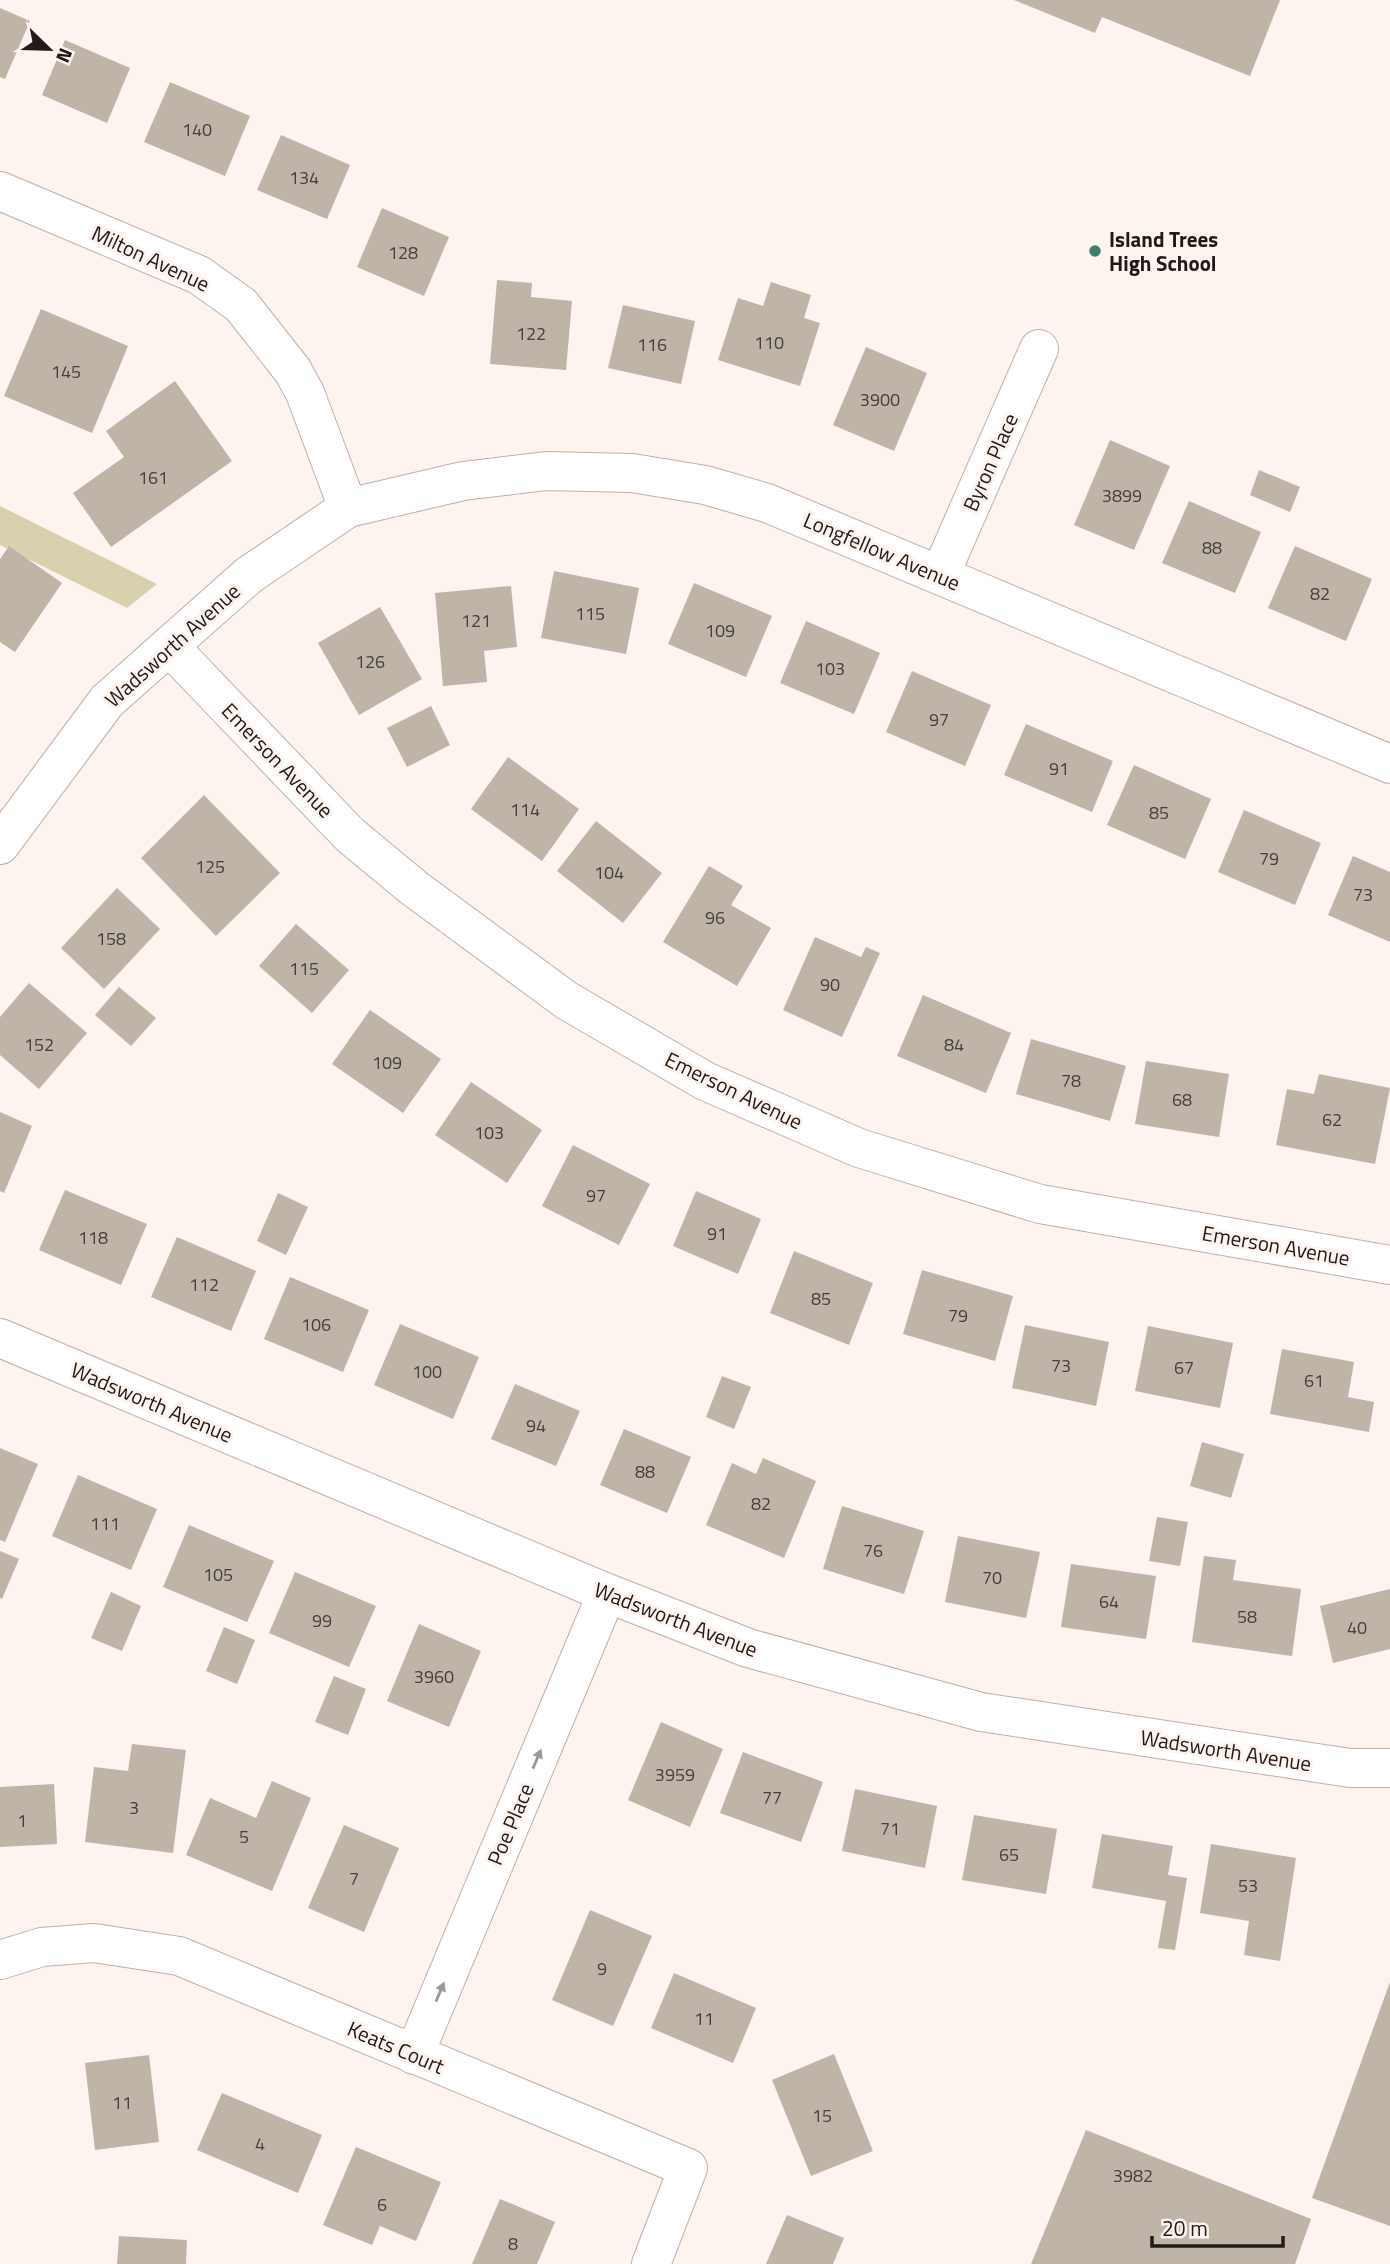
<svg xmlns="http://www.w3.org/2000/svg" width="1390" height="2264" font-family="'Titillium Web',sans-serif">
<style>
.green{fill:#d8d1b0}
.building{fill:#beb4a8}
.lines{fill:none;stroke-linecap:round;stroke-linejoin:round}
.minor-casing{stroke:#bfb0a9;stroke-width:40}
.minor{stroke:#fff;stroke-width:38}
.oneway{fill:#9b9897}
.poi-dot{fill:#3f7f6d;stroke:#fdf3ef;stroke-width:2.5}
.labels{text-anchor:middle;dominant-baseline:central;stroke-width:6;stroke-linejoin:round;paint-order:stroke}
.number-label{font-size:18px;fill:#48403c}
.poi-label{font-size:21px;font-weight:bold;fill:#201a18;stroke:#fdf3ef;text-anchor:start}
.street-label{font-size:21px;fill:#201a18;stroke:#fdf3ef}
</style>
<rect width="100%" height="100%" fill="#fdf3ef"/>
<path class="green" d="M 0,506 L 157,584 L 127,608 L 0,545 Z"/>
<g class="building">
<path d="M 1014,0 L 1280,0 L 1250,76 L 1102,17 L 1095,33 Z"/>
<path d="M 0,8 L 30,21 L 5,79 L 0,77 Z"/>
<path d="M 65,40 L 130,68 L 107,123 L 42,95 Z"/>
<path d="M 170,82 L 250,116 L 225,176 L 144,142 Z"/>
<path d="M 281,135 L 350,165 L 327,219 L 257,190 Z"/>
<path d="M 382,208 L 449,237 L 424,296 L 357,267 Z"/>
<path d="M 497,280 L 532,283 L 531,297 L 572,301 L 566,370 L 490,364 Z"/>
<path d="M 771,282 L 811,295 L 804,318 L 820,323 L 800,386 L 718,360 L 738,298 L 763,306 Z"/>
<path d="M 623,305 L 695,321 L 681,384 L 608,368 Z"/>
<path d="M 41,309 L 128,346 L 92,433 L 4,396 Z"/>
<path d="M 866,347 L 927,373 L 894,451 L 833,425 Z"/>
<path d="M 175,381 L 232,461 L 111,547 L 73,493 L 124,457 L 106,431 Z"/>
<path d="M 1110,440 L 1170,466 L 1134,550 L 1074,525 Z"/>
<path d="M 1259,470 L 1300,487 L 1290,512 L 1250,495 Z"/>
<path d="M 1189,501 L 1261,532 L 1235,593 L 1162,563 Z"/>
<path d="M 9,546 L 62,583 L 15,652 L 0,642 L 0,559 Z"/>
<path d="M 1295,546 L 1372,579 L 1346,641 L 1268,608 Z"/>
<path d="M 554,571 L 639,588 L 626,654 L 541,638 Z"/>
<path d="M 694,583 L 772,616 L 746,677 L 668,644 Z"/>
<path d="M 511,586 L 517,647 L 484,651 L 487,682 L 443,686 L 435,593 Z"/>
<path d="M 380,607 L 422,679 L 359,715 L 318,643 Z"/>
<path d="M 806,621 L 880,653 L 854,714 L 780,683 Z"/>
<path d="M 912,671 L 991,705 L 965,766 L 886,732 Z"/>
<path d="M 431,706 L 450,745 L 407,767 L 387,728 Z"/>
<path d="M 1026,724 L 1113,761 L 1092,812 L 1004,775 Z"/>
<path d="M 508,757 L 579,809 L 542,861 L 471,809 Z"/>
<path d="M 1134,765 L 1211,799 L 1185,859 L 1107,825 Z"/>
<path d="M 204,795 L 280,873 L 216,936 L 141,858 Z"/>
<path d="M 1244,810 L 1321,843 L 1295,905 L 1218,872 Z"/>
<path d="M 596,821 L 662,873 L 623,923 L 557,871 Z"/>
<path d="M 1353,856 L 1390,872 L 1390,942 L 1328,915 Z"/>
<path d="M 709,866 L 743,886 L 731,905 L 771,928 L 737,986 L 663,942 Z"/>
<path d="M 117,888 L 160,929 L 104,989 L 61,948 Z"/>
<path d="M 296,924 L 349,970 L 312,1013 L 259,966 Z"/>
<path d="M 815,937 L 861,957 L 866,947 L 880,953 L 842,1037 L 783,1010 Z"/>
<path d="M 29,983 L 87,1033 L 39,1089 L 0,1055 L 0,1017 Z"/>
<path d="M 119,987 L 156,1018 L 131,1046 L 95,1015 Z"/>
<path d="M 923,995 L 1011,1033 L 986,1093 L 897,1056 Z"/>
<path d="M 370,1010 L 441,1059 L 403,1113 L 332,1064 Z"/>
<path d="M 1031,1039 L 1126,1066 L 1110,1121 L 1016,1094 Z"/>
<path d="M 1146,1061 L 1229,1074 L 1219,1137 L 1135,1124 Z"/>
<path d="M 1319,1074 L 1390,1088 L 1375,1164 L 1276,1145 L 1287,1089 L 1314,1094 Z"/>
<path d="M 471,1082 L 542,1130 L 507,1183 L 435,1135 Z"/>
<path d="M 0,1112 L 32,1126 L 4,1193 L 0,1191 Z"/>
<path d="M 573,1145 L 650,1184 L 619,1245 L 542,1206 Z"/>
<path d="M 65,1190 L 147,1224 L 121,1285 L 39,1250 Z"/>
<path d="M 696,1191 L 761,1219 L 738,1274 L 673,1246 Z"/>
<path d="M 278,1193 L 308,1207 L 286,1255 L 257,1241 Z"/>
<path d="M 177,1237 L 256,1271 L 231,1331 L 151,1297 Z"/>
<path d="M 794,1251 L 873,1283 L 849,1345 L 770,1313 Z"/>
<path d="M 922,1270 L 1013,1296 L 995,1361 L 903,1334 Z"/>
<path d="M 290,1277 L 369,1310 L 343,1372 L 264,1339 Z"/>
<path d="M 400,1324 L 479,1357 L 453,1419 L 374,1385 Z"/>
<path d="M 1025,1325 L 1109,1342 L 1096,1406 L 1012,1388 Z"/>
<path d="M 1148,1326 L 1233,1343 L 1220,1408 L 1135,1391 Z"/>
<path d="M 1282,1349 L 1354,1362 L 1348,1397 L 1374,1402 L 1369,1432 L 1270,1414 Z"/>
<path d="M 722,1376 L 751,1387 L 734,1429 L 706,1417 Z"/>
<path d="M 515,1384 L 580,1411 L 556,1466 L 491,1439 Z"/>
<path d="M 624,1429 L 691,1457 L 667,1513 L 600,1485 Z"/>
<path d="M 1202,1442 L 1244,1454 L 1231,1498 L 1190,1486 Z"/>
<path d="M 0,1448 L 38,1464 L 5,1542 L 0,1540 Z"/>
<path d="M 763,1458 L 816,1481 L 784,1558 L 706,1525 L 732,1463 L 756,1474 Z"/>
<path d="M 78,1475 L 157,1509 L 131,1570 L 52,1536 Z"/>
<path d="M 842,1506 L 924,1531 L 904,1594 L 823,1569 Z"/>
<path d="M 1157,1517 L 1188,1522 L 1180,1566 L 1149,1561 Z"/>
<path d="M 189,1525 L 274,1561 L 247,1622 L 163,1587 Z"/>
<path d="M 958,1536 L 1040,1552 L 1026,1618 L 945,1602 Z"/>
<path d="M 0,1551 L 19,1559 L 2,1599 L 0,1598 Z"/>
<path d="M 1204,1556 L 1236,1560 L 1233,1580 L 1301,1589 L 1292,1656 L 1192,1642 Z"/>
<path d="M 1071,1564 L 1156,1576 L 1146,1639 L 1061,1627 Z"/>
<path d="M 295,1572 L 376,1606 L 349,1667 L 269,1633 Z"/>
<path d="M 1390,1589 L 1390,1649 L 1333,1663 L 1320,1606 Z"/>
<path d="M 111,1592 L 141,1606 L 122,1651 L 91,1638 Z"/>
<path d="M 419,1624 L 481,1651 L 449,1727 L 387,1701 Z"/>
<path d="M 224,1627 L 255,1640 L 237,1684 L 206,1671 Z"/>
<path d="M 334,1676 L 366,1689 L 348,1735 L 315,1722 Z"/>
<path d="M 661,1722 L 723,1749 L 690,1827 L 628,1800 Z"/>
<path d="M 132,1744 L 186,1750 L 173,1853 L 85,1842 L 94,1767 L 128,1771 Z"/>
<path d="M 743,1752 L 823,1782 L 801,1842 L 720,1813 Z"/>
<path d="M 272,1781 L 311,1798 L 272,1891 L 186,1855 L 210,1798 L 256,1818 Z"/>
<path d="M 54,1784 L 57,1844 L 0,1847 L 0,1787 Z"/>
<path d="M 855,1789 L 937,1806 L 925,1868 L 842,1851 Z"/>
<path d="M 974,1815 L 1057,1829 L 1046,1894 L 962,1880 Z"/>
<path d="M 344,1825 L 399,1848 L 364,1932 L 308,1908 Z"/>
<path d="M 1102,1834 L 1173,1846 L 1168,1875 L 1187,1878 L 1175,1950 L 1158,1948 L 1166,1901 L 1092,1888 Z"/>
<path d="M 1211,1844 L 1296,1858 L 1280,1961 L 1244,1955 L 1249,1921 L 1200,1913 Z"/>
<path d="M 590,1910 L 652,1936 L 613,2026 L 552,2000 Z"/>
<path d="M 674,1973 L 756,2008 L 733,2063 L 651,2028 Z"/>
<path d="M 1390,1982 L 1390,2226 L 1312,2198 Z"/>
<path d="M 834,2054 L 873,2151 L 811,2176 L 772,2080 Z"/>
<path d="M 149,2055 L 159,2142 L 95,2150 L 85,2063 Z"/>
<path d="M 222,2093 L 322,2135 L 298,2193 L 197,2150 Z"/>
<path d="M 1086,2130 L 1311,2219 L 1295,2264 L 1031,2264 Z"/>
<path d="M 356,2147 L 441,2182 L 416,2241 L 380,2226 L 372,2245 L 323,2225 Z"/>
<path d="M 500,2199 L 555,2222 L 537,2264 L 472,2264 Z"/>
<path d="M 787,2215 L 844,2238 L 833,2264 L 766,2264 Z"/>
<path d="M 119,2236 L 187,2240 L 186,2264 L 117,2264 Z"/>
</g>
<g class="lines">
<defs>
<g id="minor">
<path d="M 0,191 L 199,275 L 241,305 L 293,371 L 305,393 L 348,508"/>
<path d="M 940,575 L 1039,349"/>
<path d="M 169,646 L 350,835 L 414,888 L 566,1000 L 705,1081 L 859,1148 L 1040,1204 L 1390,1265"/>
<path d="M 0,845 L 107,701 L 249,575 L 348,508 L 463,481 L 546,471 L 632,473 L 705,485 L 767,503 L 1390,764"/>
<path d="M 0,1338 L 607,1593 L 748,1648 L 981,1712 L 1350,1768 L 1390,1768"/>
<path d="M 0,1960 L 42,1947 L 94,1943 L 179,1956 L 688,2168 L 651,2264"/>
<path d="M 414,2055 L 607,1593"/>
</g>
</defs>
<use href="#minor" class="minor-casing"/>
<use href="#minor" class="minor"/>
</g>
<defs><path id="oneway-solid" d="M-6-.8H1V-3.2L6.5 0L1 3.2V.8H-6Z" transform="scale(1.75)"/></defs>
<g class="oneway">
<use href="#oneway-solid" transform="translate(537 1759) rotate(-67)"/>
<use href="#oneway-solid" transform="translate(440 1992) rotate(-67)"/>
</g>
<circle class="poi-dot" cx="1095" cy="251" r="7"/>
<g class="labels">
<g class="number-label">
<text x="197" y="129">140</text>
<text x="304" y="177">134</text>
<text x="403" y="252">128</text>
<text x="531" y="333">122</text>
<text x="769" y="342">110</text>
<text x="652" y="344">116</text>
<text x="66" y="371">145</text>
<text x="880" y="399">3900</text>
<text x="153" y="477">161</text>
<text x="1122" y="495">3899</text>
<text x="1212" y="547">88</text>
<text x="1320" y="593">82</text>
<text x="590" y="613">115</text>
<text x="476" y="620">121</text>
<text x="720" y="630">109</text>
<text x="370" y="661">126</text>
<text x="830" y="668">103</text>
<text x="939" y="719">97</text>
<text x="1059" y="768">91</text>
<text x="525" y="809">114</text>
<text x="1159" y="812">85</text>
<text x="1269" y="858">79</text>
<text x="210" y="866">125</text>
<text x="609" y="872">104</text>
<text x="1363" y="894">73</text>
<text x="715" y="917">96</text>
<text x="111" y="938">158</text>
<text x="304" y="968">115</text>
<text x="830" y="984">90</text>
<text x="39" y="1044">152</text>
<text x="954" y="1044">84</text>
<text x="387" y="1062">109</text>
<text x="1071" y="1080">78</text>
<text x="1182" y="1099">68</text>
<text x="1332" y="1119">62</text>
<text x="489" y="1132">103</text>
<text x="596" y="1195">97</text>
<text x="717" y="1233">91</text>
<text x="93" y="1237">118</text>
<text x="204" y="1284">112</text>
<text x="821" y="1298">85</text>
<text x="958" y="1315">79</text>
<text x="316" y="1324">106</text>
<text x="1061" y="1365">73</text>
<text x="1184" y="1367">67</text>
<text x="427" y="1371">100</text>
<text x="1314" y="1380">61</text>
<text x="536" y="1425">94</text>
<text x="645" y="1471">88</text>
<text x="761" y="1503">82</text>
<text x="105" y="1523">111</text>
<text x="873" y="1550">76</text>
<text x="218" y="1574">105</text>
<text x="992" y="1577">70</text>
<text x="1109" y="1601">64</text>
<text x="1247" y="1616">58</text>
<text x="322" y="1620">99</text>
<text x="1357" y="1627">40</text>
<text x="434" y="1676">3960</text>
<text x="675" y="1774">3959</text>
<text x="772" y="1797">77</text>
<text x="134" y="1807">3</text>
<text x="22" y="1820">1</text>
<text x="890" y="1828">71</text>
<text x="244" y="1836">5</text>
<text x="1009" y="1854">65</text>
<text x="354" y="1878">7</text>
<text x="1248" y="1885">53</text>
<text x="602" y="1968">9</text>
<text x="704" y="2018">11</text>
<text x="122" y="2102">11</text>
<text x="822" y="2115">15</text>
<text x="260" y="2143">4</text>
<text x="1133" y="2175">3982</text>
<text x="382" y="2204">6</text>
<text x="513" y="2243">8</text>
</g>
<g class="poi-label">
<text x="1109" y="239">Island Trees<tspan x="1109" dy="24">High School</tspan></text>
</g>
<g class="street-label">
<text transform="translate(151 258) rotate(25)">Milton Avenue</text>
<text transform="translate(990 462) rotate(-66)">Byron Place</text>
<text transform="translate(882 551) rotate(23)">Longfellow Avenue</text>
<text transform="translate(172 645) rotate(-42)">Wadsworth Avenue</text>
<text transform="translate(278 760) rotate(46)">Emerson Avenue</text>
<text transform="translate(734 1090) rotate(26)">Emerson Avenue</text>
<text transform="translate(1276 1245) rotate(10)">Emerson Avenue</text>
<text transform="translate(152 1402) rotate(23)">Wadsworth Avenue</text>
<text transform="translate(676 1619) rotate(21)">Wadsworth Avenue</text>
<text transform="translate(1226 1750) rotate(9)">Wadsworth Avenue</text>
<text transform="translate(510 1824) rotate(-67)">Poe Place</text>
<text transform="translate(396 2047) rotate(23)">Keats Court</text>
</g>
</g>
<g transform="translate(49 49) rotate(113)" stroke="#fdf3ef" stroke-width="5" paint-order="stroke">
<path d="M0-5L12 26L0 18L-12 26Z" fill="#201a18"/>
<text y="-10" font-size="19" font-weight="bold" text-anchor="middle" fill="#201a18">N</text>
</g>
<path d="M1152 2236v10h131v-10" fill="none" stroke="#201a18" stroke-width="3.5"/>
<text x="1162" y="2236" font-size="21" fill="#201a18" stroke="#fdf3ef" stroke-width="5" paint-order="stroke">20 m</text>
</svg>
